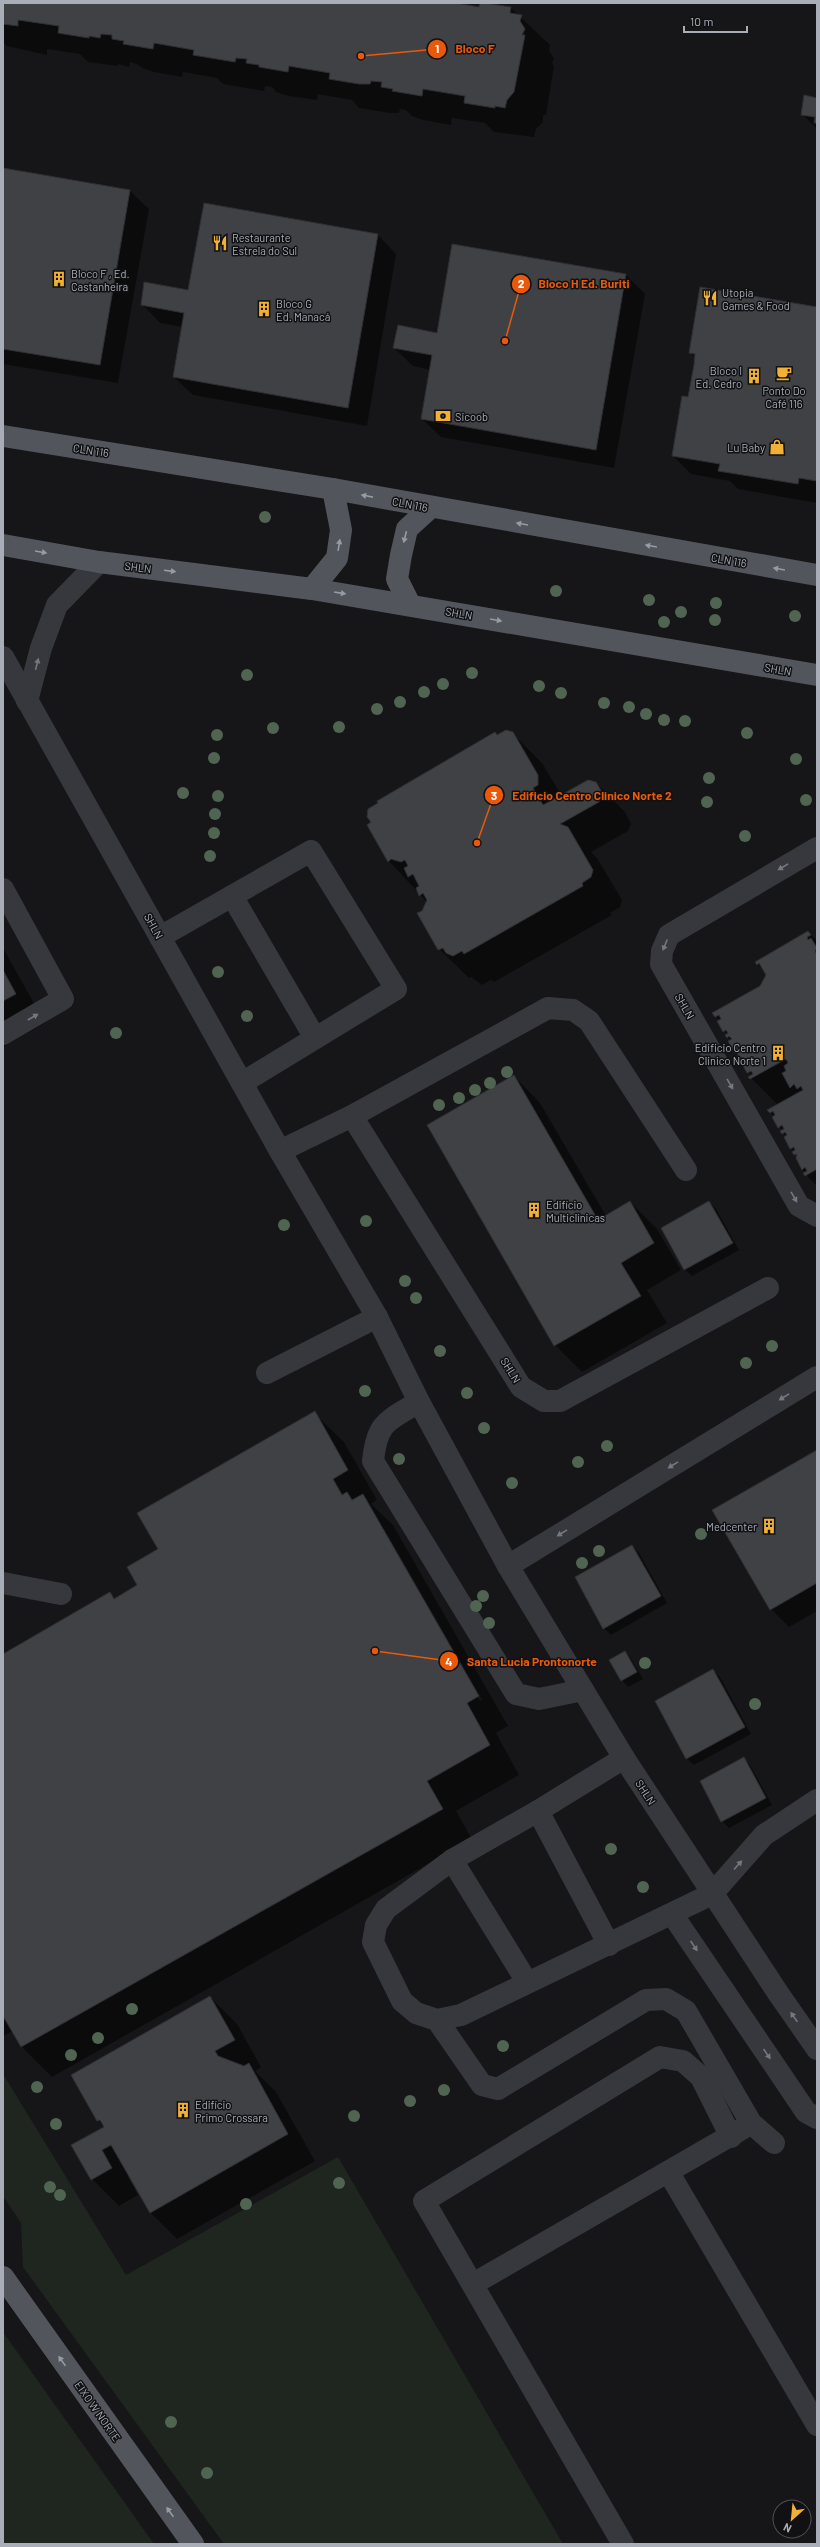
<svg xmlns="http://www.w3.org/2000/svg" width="820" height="2547" font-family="Barlow,sans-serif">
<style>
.green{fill:#1e261f}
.shadow{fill:#0007;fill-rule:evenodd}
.building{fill:#404145;stroke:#303034}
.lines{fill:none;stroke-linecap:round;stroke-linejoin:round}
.minor{stroke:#37383d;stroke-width:22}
.major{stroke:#53555c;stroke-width:22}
.tree{fill:#506452}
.oneway{fill:#979ba6}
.oneway2{fill:#757881}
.labels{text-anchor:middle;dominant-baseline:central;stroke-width:3;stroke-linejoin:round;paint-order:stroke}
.poi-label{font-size:11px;fill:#a8adb8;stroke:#111113;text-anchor:start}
.street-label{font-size:11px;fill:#a8adb8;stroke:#111113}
.leader{fill:none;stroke:#e8590c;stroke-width:1.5}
.callout-dot{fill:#e8590c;stroke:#111113;stroke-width:1.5}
.mark-label{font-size:12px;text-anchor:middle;font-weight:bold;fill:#fff}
.callout-label{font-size:12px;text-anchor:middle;font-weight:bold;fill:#e8590c;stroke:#111113;stroke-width:3;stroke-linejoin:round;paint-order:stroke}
</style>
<rect width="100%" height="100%" fill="#161618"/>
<g class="green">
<path d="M 3,2074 L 126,2275 L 338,2157 L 563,2544 L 224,2544 L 23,2267 L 21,2223 L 3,2196 Z"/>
<path d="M 3,2332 L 154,2544 L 3,2544 Z"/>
</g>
<g class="shadow">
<path d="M 3,3 L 449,3 L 480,8 L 511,8 L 550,45 L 549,50 L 554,59 L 552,63 L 554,66 L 546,115 L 543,115 L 543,122 L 536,129 L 534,137 L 494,132 L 485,123 L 452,118 L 451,125 L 423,120 L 412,116 L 406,110 L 400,109 L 399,113 L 389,113 L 359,108 L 352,100 L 318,94 L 317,100 L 289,96 L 276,92 L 272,87 L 265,86 L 264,91 L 223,84 L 217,78 L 183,72 L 182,77 L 154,72 L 142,68 L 137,64 L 130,62 L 129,67 L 118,64 L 118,66 L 88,62 L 80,54 L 47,49 L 47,55 L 7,46 L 3,42 Z"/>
<path d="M 817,99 L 817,129 L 802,114 Z"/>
<path d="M 3,169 L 130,191 L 149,209 L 118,383 L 3,364 Z"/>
<path d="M 378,235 L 396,254 L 367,426 L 193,395 L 174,377 L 183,327 L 160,323 L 142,304 Z"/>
<path d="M 452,245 L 626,275 L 645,294 L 614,468 L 441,437 L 422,419 L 431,370 L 413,366 L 394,348 L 437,334 Z"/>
<path d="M 817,308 L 817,503 L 738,489 L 730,481 L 691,474 L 673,456 L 689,399 L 696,358 L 690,353 Z"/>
<path d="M 512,733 L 542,763 L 562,796 L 596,783 L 625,812 L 631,824 L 628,831 L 591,852 L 597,858 L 622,900 L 620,907 L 610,913 L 612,915 L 494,982 L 491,980 L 482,985 L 471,977 L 469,978 L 439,949 L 422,912 L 427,902 L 389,861 L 497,736 Z"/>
<path d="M 808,932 L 817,941 L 817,1186 L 806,1175 L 783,1131 L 769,1110 L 778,1105 L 750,1077 L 752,1076 L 716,1016 L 761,987 L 767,975 L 756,962 Z"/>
<path d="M 3,948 L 45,1023 L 3,1047 Z"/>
<path d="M 514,1076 L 540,1103 L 606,1216 L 630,1202 L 657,1229 L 681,1270 L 647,1290 L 667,1323 L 582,1372 L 555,1345 Z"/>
<path d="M 709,1202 L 716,1209 L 739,1250 L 692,1276 L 685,1270 L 662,1229 Z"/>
<path d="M 314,1413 L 344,1442 L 377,1500 L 371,1504 L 393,1525 L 508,1726 L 496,1733 L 519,1775 L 456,1811 L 472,1839 L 52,2077 L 22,2047 L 13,2031 L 3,2036 L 3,1655 L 110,1594 L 115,1599 L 138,1586 L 159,1549 ZM 382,1529 L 384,1529 L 482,1700 L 480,1701 Z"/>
<path d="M 817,1451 L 817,1611 L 789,1627 L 771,1609 Z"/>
<path d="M 632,1546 L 639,1553 L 667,1603 L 611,1635 L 604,1628 Z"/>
<path d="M 625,1652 L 631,1659 L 643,1679 L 628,1687 L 622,1680 Z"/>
<path d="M 713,1670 L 720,1677 L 751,1734 L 694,1765 L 687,1759 L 656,1702 Z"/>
<path d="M 744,1758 L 750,1765 L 772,1805 L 729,1828 L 722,1821 L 701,1781 Z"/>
<path d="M 210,1997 L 237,2024 L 261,2067 L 255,2071 L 276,2092 L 315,2161 L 177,2239 L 150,2212 L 130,2176 L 128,2177 L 138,2195 L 119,2206 L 92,2179 L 105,2128 L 98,2120 Z"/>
</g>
<g class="building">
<path d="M 3,3 L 456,3 L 479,7 L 480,3 L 484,3 L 511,7 L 510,13 L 522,15 L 520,21 L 525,29 L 522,35 L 525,35 L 514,92 L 507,100 L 505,108 L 495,106 L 495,108 L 464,103 L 465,96 L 423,89 L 422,96 L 392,91 L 393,89 L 381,87 L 382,82 L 371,81 L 370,84 L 359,84 L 329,79 L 330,73 L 289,66 L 288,72 L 259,67 L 259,65 L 246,63 L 247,59 L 236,58 L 235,62 L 193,55 L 194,50 L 154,43 L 153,49 L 123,44 L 124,41 L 112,39 L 112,35 L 101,34 L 100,38 L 89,36 L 89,38 L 58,33 L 59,26 L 18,20 L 18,26 L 3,24 Z"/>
<path d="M 804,95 L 817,98 L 817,123 L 814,123 L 815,117 L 801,115 Z"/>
<path d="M 3,168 L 130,190 L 100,365 L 3,349 Z"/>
<path d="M 204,203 L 378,234 L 348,408 L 173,377 L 184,313 L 141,305 L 144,282 L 188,290 Z"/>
<path d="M 452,244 L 626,274 L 596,450 L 421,419 L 432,355 L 393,348 L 398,325 L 437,333 Z"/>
<path d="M 700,287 L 817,307 L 817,481 L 799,478 L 798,484 L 743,475 L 718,471 L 720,464 L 672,456 L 682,396 L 688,397 L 694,365 L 695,354 L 689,353 Z"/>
<path d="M 506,730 L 513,732 L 538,775 L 538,785 L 533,788 L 543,805 L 588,780 L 596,782 L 603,794 L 599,802 L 560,824 L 568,827 L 593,870 L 591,877 L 582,883 L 583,886 L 464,954 L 462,951 L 453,956 L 446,953 L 443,948 L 438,950 L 417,913 L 422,911 L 427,900 L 423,893 L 419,896 L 416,888 L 419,886 L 413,874 L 408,877 L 404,868 L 408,866 L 405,860 L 401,862 L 391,859 L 388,862 L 367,825 L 371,822 L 367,817 L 368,809 L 378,803 L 377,801 L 495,732 L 497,735 Z"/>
<path d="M 808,931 L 811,935 L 807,937 L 808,940 L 811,938 L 817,948 L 815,951 L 817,954 L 817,1169 L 805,1176 L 803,1173 L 807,1171 L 805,1167 L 802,1170 L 796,1158 L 797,1154 L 794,1155 L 792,1152 L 795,1150 L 794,1147 L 790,1149 L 784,1137 L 787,1135 L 785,1132 L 782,1134 L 780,1131 L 784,1129 L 782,1125 L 778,1128 L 772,1117 L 775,1115 L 773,1111 L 770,1113 L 767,1110 L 803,1090 L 801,1086 L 797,1089 L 794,1084 L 790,1088 L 782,1073 L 786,1071 L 784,1066 L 788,1063 L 786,1059 L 750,1079 L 748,1077 L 753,1074 L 751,1071 L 747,1073 L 741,1062 L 744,1060 L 742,1057 L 739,1059 L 737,1051 L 735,1053 L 728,1041 L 732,1039 L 729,1036 L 727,1038 L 725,1035 L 728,1033 L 726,1030 L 723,1032 L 717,1021 L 721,1019 L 719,1015 L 715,1017 L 712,1013 L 760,986 L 766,975 L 759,963 L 757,965 L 755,962 Z"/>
<path d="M 3,970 L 16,994 L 3,1001 Z"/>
<path d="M 514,1075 L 598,1220 L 630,1201 L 654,1243 L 621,1263 L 641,1296 L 554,1346 L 427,1125 Z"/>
<path d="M 709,1201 L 733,1243 L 684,1270 L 661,1228 Z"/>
<path d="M 315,1411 L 348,1470 L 333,1479 L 342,1495 L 347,1492 L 352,1500 L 363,1494 L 479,1696 L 467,1703 L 490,1745 L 427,1781 L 443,1809 L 21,2047 L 3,2016 L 3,1654 L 110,1592 L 114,1599 L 137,1585 L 127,1567 L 158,1549 L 137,1513 Z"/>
<path d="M 817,1450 L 817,1583 L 770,1610 L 712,1510 Z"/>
<path d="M 632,1545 L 661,1596 L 603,1629 L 575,1577 Z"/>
<path d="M 625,1651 L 637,1672 L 621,1681 L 609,1660 Z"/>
<path d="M 713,1669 L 745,1727 L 686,1759 L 655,1701 Z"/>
<path d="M 744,1757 L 766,1798 L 721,1822 L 700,1781 Z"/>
<path d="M 210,1996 L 235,2040 L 215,2051 L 218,2056 L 244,2066 L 249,2063 L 288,2134 L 150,2213 L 111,2145 L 102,2150 L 112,2168 L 91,2180 L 71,2145 L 104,2127 L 100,2120 L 97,2121 L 71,2075 Z"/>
</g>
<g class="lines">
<g class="minor">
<path d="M 3,657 L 280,1151 L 377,1317 L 419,1402 L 508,1566 L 624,1758 L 778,1993 L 817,2049"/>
<path d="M 27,701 L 41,648 L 57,605 L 99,562"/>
<path d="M 817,848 L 669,935 L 662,951 L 661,964 L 799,1206 L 817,1216"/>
<path d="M 3,889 L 63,999 L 3,1034"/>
<path d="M 232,896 L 315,1038"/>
<path d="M 160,937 L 311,851 L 396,989 L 242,1083"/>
<path d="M 280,1151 L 352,1116"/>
<path d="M 686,1170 L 589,1021 L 573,1010 L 548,1008 L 352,1116 L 521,1387 L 544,1401 L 560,1401 L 768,1288"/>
<path d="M 267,1373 L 377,1317"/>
<path d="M 419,1402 C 387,1421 377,1422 373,1461 L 516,1694 L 539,1699 L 583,1690"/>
<path d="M 508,1566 L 817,1377"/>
<path d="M 3,1583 L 61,1594"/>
<path d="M 624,1758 L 538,1811 L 452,1860 L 386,1909 L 376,1925 L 373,1942 L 402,2001 L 416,2013 L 437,2020 L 461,2015 L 712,1894 L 764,1835 L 817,1800"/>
<path d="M 538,1811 L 609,1945"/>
<path d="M 452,1860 L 527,1982"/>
<path d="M 672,1914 L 806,2112 L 817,2118"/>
<path d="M 437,2020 L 482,2085 L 498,2089 L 646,2000 L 666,1999 L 686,2011 L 751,2123 L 774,2143"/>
<path d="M 669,2173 L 817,2425"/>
<path d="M 473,2284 L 742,2129"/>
<path d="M 623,2544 L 424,2201 L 660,2057 L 683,2061 L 701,2077 L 731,2137"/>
</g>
<g class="major">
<path d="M 3,436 L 333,489 L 817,575"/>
<path d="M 3,545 L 99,562 L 312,589 L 817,675"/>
<path d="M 312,589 L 337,558 L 341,530 L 333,489"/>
<path d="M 410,605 L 397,579 L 401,555 L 407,529 L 430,508"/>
<path d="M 3,2277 L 193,2544"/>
</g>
</g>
<g class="tree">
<circle cx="265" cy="517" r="6"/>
<circle cx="556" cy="591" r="6"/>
<circle cx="649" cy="600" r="6"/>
<circle cx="716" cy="603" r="6"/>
<circle cx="681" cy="612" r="6"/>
<circle cx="795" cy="616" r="6"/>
<circle cx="715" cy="620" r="6"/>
<circle cx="664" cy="622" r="6"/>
<circle cx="472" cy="673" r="6"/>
<circle cx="247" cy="675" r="6"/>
<circle cx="443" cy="684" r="6"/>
<circle cx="539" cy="686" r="6"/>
<circle cx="424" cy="692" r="6"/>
<circle cx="561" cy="693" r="6"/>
<circle cx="400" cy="702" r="6"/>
<circle cx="604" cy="703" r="6"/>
<circle cx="629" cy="707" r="6"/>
<circle cx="377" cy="709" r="6"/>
<circle cx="646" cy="714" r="6"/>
<circle cx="664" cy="720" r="6"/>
<circle cx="685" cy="721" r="6"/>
<circle cx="339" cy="727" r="6"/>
<circle cx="273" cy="728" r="6"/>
<circle cx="747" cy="733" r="6"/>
<circle cx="217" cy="735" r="6"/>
<circle cx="214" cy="758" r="6"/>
<circle cx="796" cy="759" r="6"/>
<circle cx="709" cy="778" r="6"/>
<circle cx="183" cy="793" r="6"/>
<circle cx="218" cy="796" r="6"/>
<circle cx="806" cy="800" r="6"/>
<circle cx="707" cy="802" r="6"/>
<circle cx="215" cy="814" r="6"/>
<circle cx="214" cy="833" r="6"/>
<circle cx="745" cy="836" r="6"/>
<circle cx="210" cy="856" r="6"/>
<circle cx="218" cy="972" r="6"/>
<circle cx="247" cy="1016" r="6"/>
<circle cx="116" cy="1033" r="6"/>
<circle cx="507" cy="1072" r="6"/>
<circle cx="490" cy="1083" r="6"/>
<circle cx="475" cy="1090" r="6"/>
<circle cx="459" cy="1098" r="6"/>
<circle cx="439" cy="1105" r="6"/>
<circle cx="366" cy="1221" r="6"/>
<circle cx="284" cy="1225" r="6"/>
<circle cx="405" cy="1281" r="6"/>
<circle cx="416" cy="1298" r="6"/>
<circle cx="772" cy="1346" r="6"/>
<circle cx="440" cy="1351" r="6"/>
<circle cx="746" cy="1363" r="6"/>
<circle cx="365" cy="1391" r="6"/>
<circle cx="467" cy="1393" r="6"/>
<circle cx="484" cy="1428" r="6"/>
<circle cx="607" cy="1446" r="6"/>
<circle cx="399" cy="1459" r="6"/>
<circle cx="578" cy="1462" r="6"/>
<circle cx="512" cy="1483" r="6"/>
<circle cx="701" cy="1534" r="6"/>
<circle cx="599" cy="1551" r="6"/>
<circle cx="582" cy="1563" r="6"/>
<circle cx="483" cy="1596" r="6"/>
<circle cx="476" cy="1606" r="6"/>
<circle cx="489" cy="1623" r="6"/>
<circle cx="645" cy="1663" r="6"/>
<circle cx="755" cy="1704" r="6"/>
<circle cx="611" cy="1849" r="6"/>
<circle cx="643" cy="1887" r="6"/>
<circle cx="132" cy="2009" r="6"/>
<circle cx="98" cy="2038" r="6"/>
<circle cx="503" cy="2046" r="6"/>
<circle cx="71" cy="2055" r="6"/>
<circle cx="37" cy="2087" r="6"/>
<circle cx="444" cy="2090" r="6"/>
<circle cx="410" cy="2101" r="6"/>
<circle cx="354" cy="2116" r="6"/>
<circle cx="56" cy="2124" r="6"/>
<circle cx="339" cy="2183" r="6"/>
<circle cx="50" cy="2187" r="6"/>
<circle cx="60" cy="2195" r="6"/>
<circle cx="246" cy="2204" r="6"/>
<circle cx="171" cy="2422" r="6"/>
<circle cx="207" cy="2473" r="6"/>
</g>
<defs><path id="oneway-solid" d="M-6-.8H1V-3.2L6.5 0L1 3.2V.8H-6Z"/></defs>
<g class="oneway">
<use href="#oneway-solid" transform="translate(367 496) rotate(-169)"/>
<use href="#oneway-solid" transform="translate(522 524) rotate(-170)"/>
<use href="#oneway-solid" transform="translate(405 537) rotate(104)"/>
<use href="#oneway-solid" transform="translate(339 545) rotate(-81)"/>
<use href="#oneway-solid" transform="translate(651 546) rotate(-170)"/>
<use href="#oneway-solid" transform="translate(41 552) rotate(10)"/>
<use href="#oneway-solid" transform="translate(779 569) rotate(-170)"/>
<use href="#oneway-solid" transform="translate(170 571) rotate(7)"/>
<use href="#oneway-solid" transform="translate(340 593) rotate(9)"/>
<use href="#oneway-solid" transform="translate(496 620) rotate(10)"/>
<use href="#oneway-solid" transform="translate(62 2361) rotate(-125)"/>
<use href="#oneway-solid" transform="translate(170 2512) rotate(-125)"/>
</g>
<g class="oneway2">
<use href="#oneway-solid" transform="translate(37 664) rotate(-76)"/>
<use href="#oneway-solid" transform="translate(783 867) rotate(149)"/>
<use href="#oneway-solid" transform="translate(665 945) rotate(112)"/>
<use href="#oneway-solid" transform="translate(33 1017) rotate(-30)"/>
<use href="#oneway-solid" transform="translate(730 1084) rotate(60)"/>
<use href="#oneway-solid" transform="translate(794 1197) rotate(60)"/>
<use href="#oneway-solid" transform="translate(784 1397) rotate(148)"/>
<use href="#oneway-solid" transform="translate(673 1465) rotate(148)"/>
<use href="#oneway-solid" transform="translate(562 1533) rotate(148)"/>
<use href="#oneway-solid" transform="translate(738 1865) rotate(-48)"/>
<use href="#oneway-solid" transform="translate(694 1946) rotate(56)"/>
<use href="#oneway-solid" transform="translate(794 2017) rotate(-125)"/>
<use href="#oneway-solid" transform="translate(767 2054) rotate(56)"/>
</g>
<defs>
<symbol id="restaurant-bare" viewBox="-9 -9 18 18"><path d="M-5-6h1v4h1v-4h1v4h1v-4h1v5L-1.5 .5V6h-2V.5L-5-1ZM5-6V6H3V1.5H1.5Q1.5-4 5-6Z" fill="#f2b134" stroke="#111113" stroke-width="2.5" paint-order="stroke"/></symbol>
<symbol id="building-bare" viewBox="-9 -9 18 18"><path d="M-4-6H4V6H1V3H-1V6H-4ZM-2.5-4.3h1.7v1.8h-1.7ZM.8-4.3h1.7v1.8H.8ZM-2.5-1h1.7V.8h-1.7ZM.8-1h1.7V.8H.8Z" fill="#f2b134" stroke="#111113" stroke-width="2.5" paint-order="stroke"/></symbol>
<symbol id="cafe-bare" viewBox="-9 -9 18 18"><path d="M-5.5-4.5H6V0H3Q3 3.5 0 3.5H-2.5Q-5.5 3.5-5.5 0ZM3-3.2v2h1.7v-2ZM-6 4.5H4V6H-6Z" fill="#f2b134" stroke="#111113" stroke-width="2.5" paint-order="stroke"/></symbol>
<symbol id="bank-bare" viewBox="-9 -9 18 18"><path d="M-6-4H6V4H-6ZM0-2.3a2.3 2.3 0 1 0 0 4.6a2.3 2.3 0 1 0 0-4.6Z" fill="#f2b134" stroke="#111113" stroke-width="2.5" paint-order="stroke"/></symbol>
<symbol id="shop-bare" viewBox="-9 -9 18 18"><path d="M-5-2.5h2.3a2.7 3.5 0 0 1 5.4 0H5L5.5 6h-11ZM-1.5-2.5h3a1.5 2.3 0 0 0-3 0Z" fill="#f2b134" stroke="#111113" stroke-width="2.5" paint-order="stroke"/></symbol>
</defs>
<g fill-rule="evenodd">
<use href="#restaurant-bare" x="209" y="232" width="22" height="22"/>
<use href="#building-bare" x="48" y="268" width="22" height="22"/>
<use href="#restaurant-bare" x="699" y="287" width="22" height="22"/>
<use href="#building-bare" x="253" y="298" width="22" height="22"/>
<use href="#cafe-bare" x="773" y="362" width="22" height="22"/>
<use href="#building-bare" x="743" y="365" width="22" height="22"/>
<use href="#bank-bare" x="432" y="405" width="22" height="22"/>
<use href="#shop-bare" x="766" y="436" width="22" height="22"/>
<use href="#building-bare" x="767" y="1042" width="22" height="22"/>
<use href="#building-bare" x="523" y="1199" width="22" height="22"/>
<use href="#building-bare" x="758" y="1515" width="22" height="22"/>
<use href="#building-bare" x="172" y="2099" width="22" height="22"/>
</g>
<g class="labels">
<g class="poi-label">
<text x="232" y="237">Restaurante<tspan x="232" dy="13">Estrela do Sul</tspan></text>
<text x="71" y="273">Bloco F , Ed.<tspan x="71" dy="13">Castanheira</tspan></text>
<text x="722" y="292">Utopia<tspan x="722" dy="13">Games &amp; Food</tspan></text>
<text x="276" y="303">Bloco G<tspan x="276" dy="13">Ed. Manacá</tspan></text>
<text x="742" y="370" text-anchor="end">Bloco I<tspan x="742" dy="13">Ed. Cedro</tspan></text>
<text x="784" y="390" text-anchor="middle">Ponto Do<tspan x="784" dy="13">Café 116</tspan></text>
<text x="455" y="416">Sicoob</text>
<text x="765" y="447" text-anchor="end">Lu Baby</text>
<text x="766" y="1047" text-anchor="end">Edificio Centro<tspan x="766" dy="13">Clinico Norte 1</tspan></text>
<text x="546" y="1204">Edifício<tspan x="546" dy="13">Multiclínicas</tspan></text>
<text x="757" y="1526" text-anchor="end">Medcenter</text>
<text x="195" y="2104">Edifício<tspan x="195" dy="13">Primo Crossara</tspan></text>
</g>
<g class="street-label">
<text transform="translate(91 450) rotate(9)">CLN 116</text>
<text transform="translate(410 504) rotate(11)">CLN 116</text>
<text transform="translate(729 560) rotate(10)">CLN 116</text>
<text transform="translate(138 567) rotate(7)">SHLN</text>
<text transform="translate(459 613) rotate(10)">SHLN</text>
<text transform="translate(778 669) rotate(10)">SHLN</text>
<text transform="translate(154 926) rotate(61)">SHLN</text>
<text transform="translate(685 1006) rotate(60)">SHLN</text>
<text transform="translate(511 1370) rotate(58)">SHLN</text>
<text transform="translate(646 1792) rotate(57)">SHLN</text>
<text transform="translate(98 2411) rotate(55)">EIXO W NORTE</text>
</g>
</g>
<path class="leader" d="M361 56L437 49M505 341L521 284M477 843L494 795M375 1651L449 1661"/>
<g class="callout-dot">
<circle cx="361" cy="56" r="4"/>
<circle cx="505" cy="341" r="4"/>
<circle cx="477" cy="843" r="4"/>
<circle cx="375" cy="1651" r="4"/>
<circle cx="437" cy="49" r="10"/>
<circle cx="521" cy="284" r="10"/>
<circle cx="494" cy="795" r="10"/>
<circle cx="449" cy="1661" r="10"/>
</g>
<g class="mark-label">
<text x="437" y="53">1</text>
<text x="521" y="288">2</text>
<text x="494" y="800">3</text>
<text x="449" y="1666">4</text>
</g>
<g class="callout-label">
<text x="475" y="53">Bloco F</text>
<text x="584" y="288">Bloco H Ed. Buriti</text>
<text x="592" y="800">Edificio Centro Clinico Norte 2</text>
<text x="532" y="1666">Santa Lucia Prontonorte</text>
</g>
<rect width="820" height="2547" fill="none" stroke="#a8adb8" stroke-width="8"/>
<g transform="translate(792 2519) rotate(207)"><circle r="19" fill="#111113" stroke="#4d4f55"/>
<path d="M0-3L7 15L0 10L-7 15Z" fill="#f2b134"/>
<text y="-6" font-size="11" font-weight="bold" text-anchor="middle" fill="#a8adb8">N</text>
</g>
<path d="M684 26v6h63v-6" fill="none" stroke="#a8adb8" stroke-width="2"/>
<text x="690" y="26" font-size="12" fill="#a8adb8" stroke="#111113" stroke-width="3" paint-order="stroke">10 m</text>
</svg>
